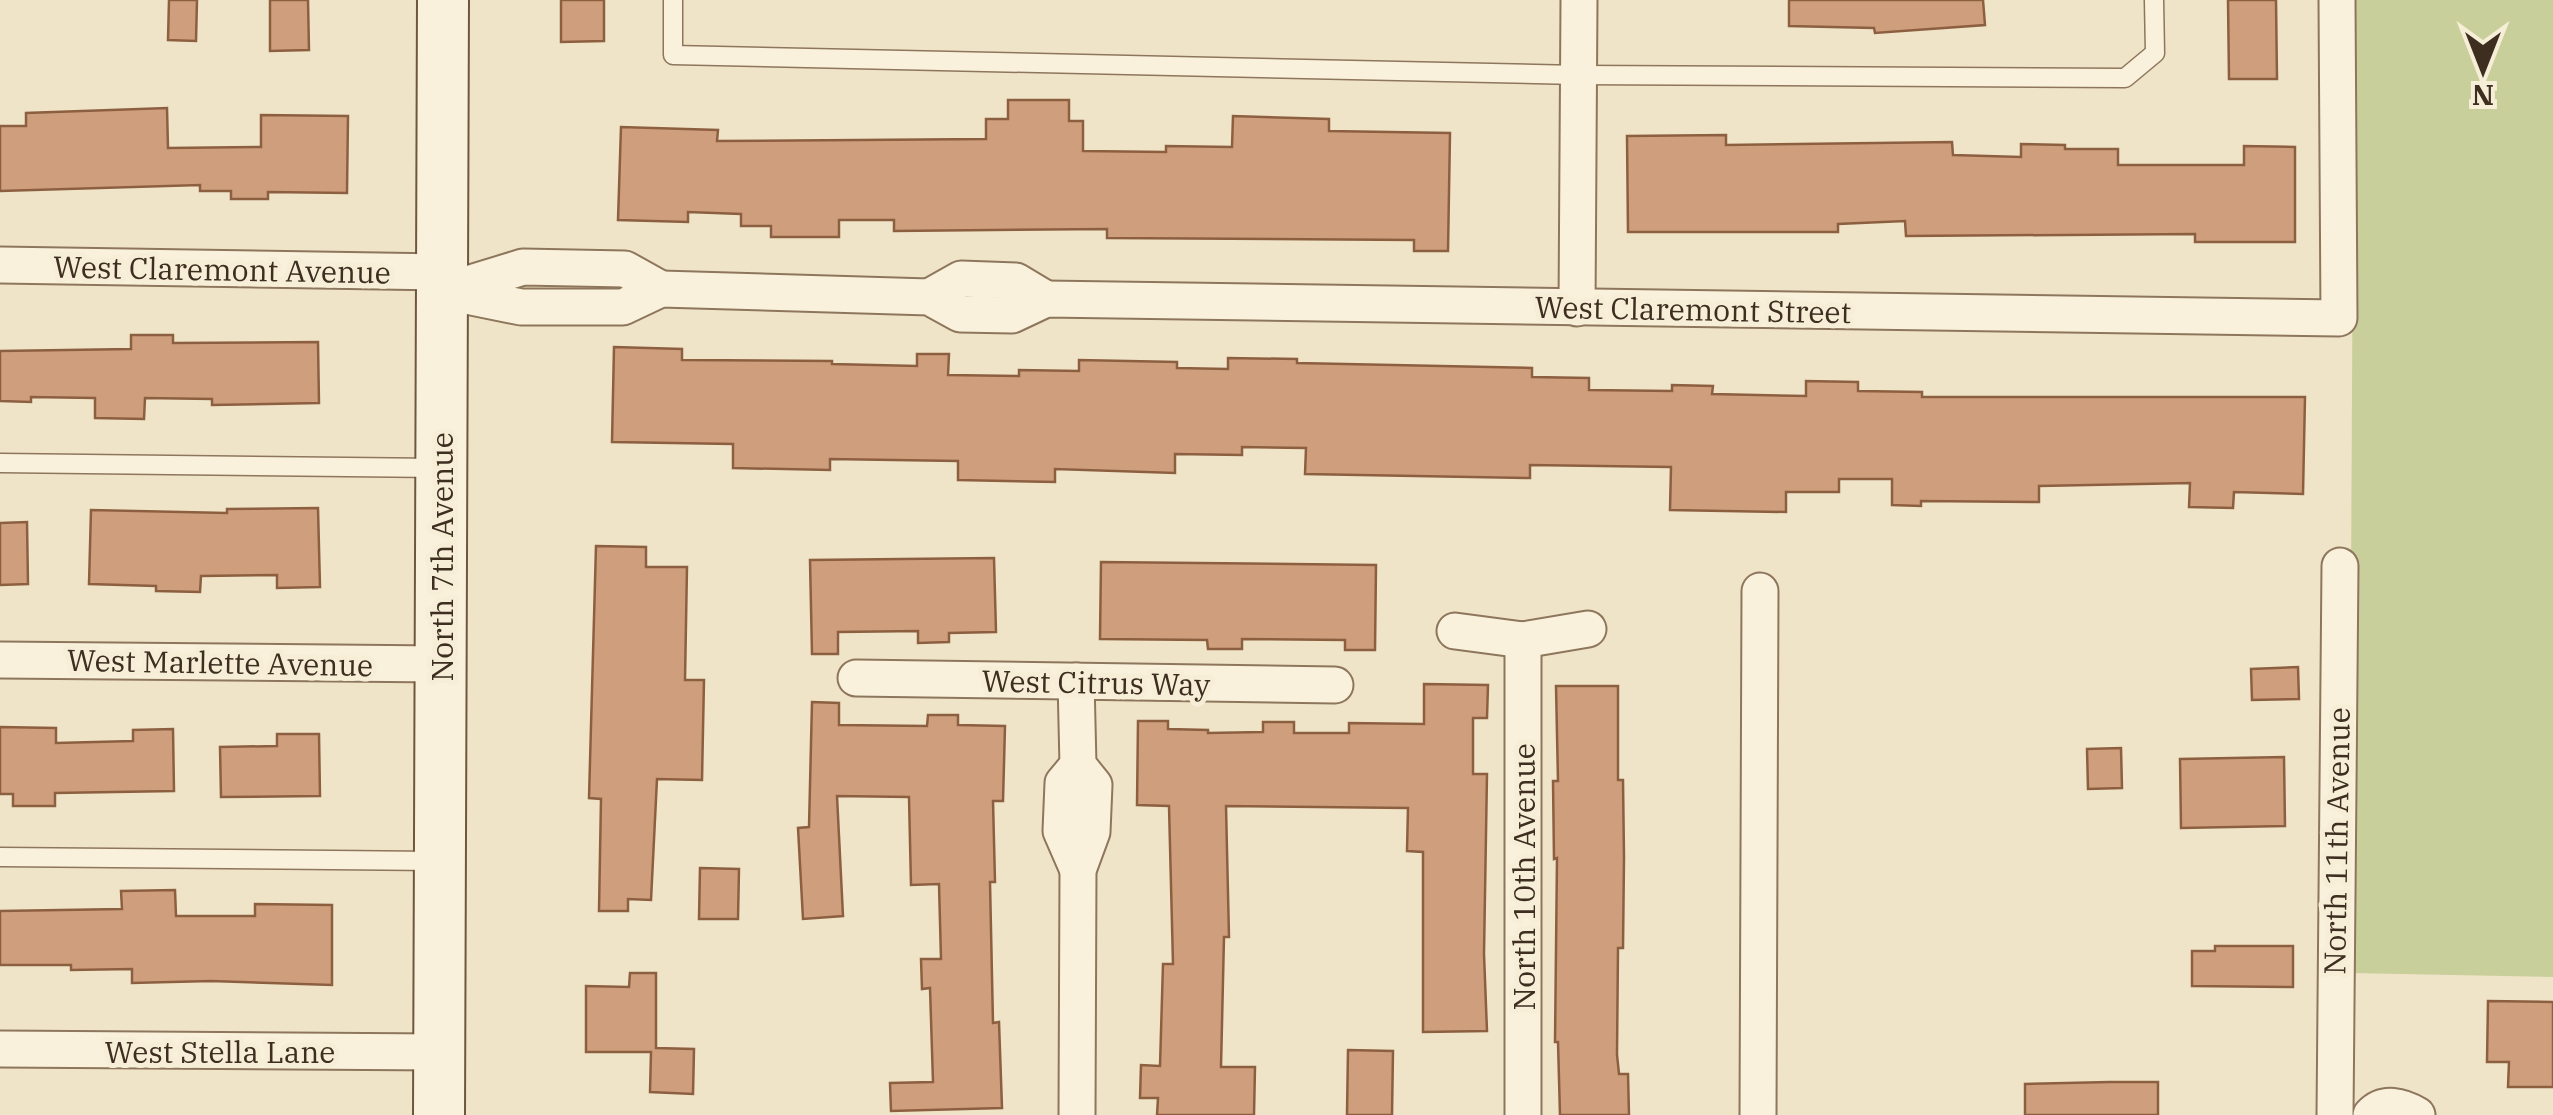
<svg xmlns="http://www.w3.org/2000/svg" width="2553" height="1115" font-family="'IBM Plex Serif',serif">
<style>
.green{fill:#c9cf9b}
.building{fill:#cf9f7d;stroke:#8d5f41;stroke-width:2.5}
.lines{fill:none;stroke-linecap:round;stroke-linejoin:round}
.lane-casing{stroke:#8d765c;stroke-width:21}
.street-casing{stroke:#8d765c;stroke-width:39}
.secondary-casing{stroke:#6f573f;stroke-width:54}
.lane{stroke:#faf1dc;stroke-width:18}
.street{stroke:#faf1dc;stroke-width:35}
.secondary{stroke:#faf1dc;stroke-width:50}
.labels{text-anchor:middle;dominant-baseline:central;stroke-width:10;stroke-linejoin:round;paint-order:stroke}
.street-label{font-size:30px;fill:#3d2e20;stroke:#f7eed8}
</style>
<rect width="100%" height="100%" fill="#f0e4c8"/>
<path class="green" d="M 2354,0 L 2553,0 L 2553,977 L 2349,973 Z"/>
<g class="building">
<path d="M 169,0 L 197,0 L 196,41 L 168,40 Z"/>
<path d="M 270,0 L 308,0 L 309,50 L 270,51 Z"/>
<path d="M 561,0 L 604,0 L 604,41 L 561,42 Z"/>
<path d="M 1789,0 L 1983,0 L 1985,25 L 1875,33 L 1874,28 L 1789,26 Z"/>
<path d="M 2228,0 L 2276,0 L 2277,79 L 2229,79 Z"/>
<path d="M 1008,100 L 1069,100 L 1069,121 L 1083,121 L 1083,151 L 1166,152 L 1166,146 L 1232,147 L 1233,116 L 1329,119 L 1329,131 L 1450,133 L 1448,251 L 1414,251 L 1414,240 L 1107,238 L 1107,229 L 894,231 L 894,220 L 839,220 L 839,237 L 771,237 L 771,226 L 741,226 L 741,214 L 688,212 L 688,222 L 618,220 L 621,127 L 718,130 L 717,141 L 986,139 L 986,119 L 1008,119 Z"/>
<path d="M 167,108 L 168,148 L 261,147 L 261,115 L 348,116 L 347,193 L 268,192 L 268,199 L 231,199 L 231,191 L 200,191 L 200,185 L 0,191 L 0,126 L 26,126 L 26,113 Z"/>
<path d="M 1726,135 L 1726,145 L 1952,142 L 1953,155 L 2021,157 L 2021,144 L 2065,145 L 2065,149 L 2118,149 L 2118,165 L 2244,165 L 2244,146 L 2295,147 L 2295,242 L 2195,242 L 2195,234 L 1906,236 L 1905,221 L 1838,224 L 1838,232 L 1628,232 L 1627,136 Z"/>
<path d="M 131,335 L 173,335 L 173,343 L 318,342 L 319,403 L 212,405 L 212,399 L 145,398 L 144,419 L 95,418 L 95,398 L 31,397 L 31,402 L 0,401 L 0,351 L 131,349 Z"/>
<path d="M 614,347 L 682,349 L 682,360 L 832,361 L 832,364 L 917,366 L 917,354 L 949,354 L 948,375 L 1019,376 L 1019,370 L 1079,371 L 1079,360 L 1177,362 L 1177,368 L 1228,369 L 1228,358 L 1297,359 L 1297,363 L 1532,368 L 1532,377 L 1589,378 L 1589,390 L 1672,391 L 1672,385 L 1713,386 L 1712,394 L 1806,396 L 1806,381 L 1858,382 L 1858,391 L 1922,392 L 1922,397 L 2305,397 L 2303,494 L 2234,492 L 2233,508 L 2189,507 L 2190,483 L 2039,486 L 2039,502 L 1921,501 L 1921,506 L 1892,505 L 1892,479 L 1839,479 L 1839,492 L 1786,492 L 1786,512 L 1670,510 L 1671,467 L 1530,465 L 1530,478 L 1305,474 L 1306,448 L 1242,447 L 1242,455 L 1175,454 L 1175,473 L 1055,469 L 1055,482 L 958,480 L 958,461 L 830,459 L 830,470 L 733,468 L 733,444 L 612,442 Z"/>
<path d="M 318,508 L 320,587 L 277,588 L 277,575 L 201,576 L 200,592 L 156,591 L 156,586 L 89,584 L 91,510 L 227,513 L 227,509 Z"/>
<path d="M 27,522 L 28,584 L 0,585 L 0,523 Z"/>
<path d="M 596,546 L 646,547 L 646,567 L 687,567 L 685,680 L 704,680 L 702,780 L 657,779 L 651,900 L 628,899 L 628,911 L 599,911 L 601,799 L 589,798 Z"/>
<path d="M 994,558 L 996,632 L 949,633 L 949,642 L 918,643 L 918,631 L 838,632 L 838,654 L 812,654 L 810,560 Z"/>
<path d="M 1101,562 L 1376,565 L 1375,650 L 1345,650 L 1345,640 L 1242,639 L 1242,649 L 1208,649 L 1207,640 L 1100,639 Z"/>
<path d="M 2298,667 L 2299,699 L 2252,700 L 2251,669 Z"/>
<path d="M 1424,684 L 1488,685 L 1487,718 L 1473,718 L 1473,774 L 1487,774 L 1484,954 L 1487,1031 L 1423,1032 L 1423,852 L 1407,851 L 1408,808 L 1226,806 L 1229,937 L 1224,937 L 1221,1067 L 1255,1067 L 1254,1115 L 1157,1115 L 1158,1098 L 1140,1098 L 1141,1065 L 1160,1066 L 1163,964 L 1173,964 L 1169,806 L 1137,805 L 1138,721 L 1168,721 L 1168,729 L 1208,730 L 1208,733 L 1263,732 L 1263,722 L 1294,722 L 1294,733 L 1349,733 L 1349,723 L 1424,724 Z"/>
<path d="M 1556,686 L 1618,686 L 1618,780 L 1623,780 L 1624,857 L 1623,948 L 1618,948 L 1617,1055 L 1619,1074 L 1628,1074 L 1629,1115 L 1560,1115 L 1558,1042 L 1555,1042 L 1557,858 L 1554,859 L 1553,781 L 1558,781 Z"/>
<path d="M 812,702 L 839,703 L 839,725 L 927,726 L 928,715 L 958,715 L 958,725 L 1005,726 L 1003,801 L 993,801 L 995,882 L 990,882 L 993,1023 L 999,1022 L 1002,1108 L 891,1111 L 890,1083 L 933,1082 L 930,988 L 922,989 L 921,959 L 941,959 L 939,884 L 911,885 L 909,797 L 837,796 L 843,916 L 803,919 L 798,828 L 809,827 Z"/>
<path d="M 0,727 L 56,728 L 56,743 L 133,741 L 133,730 L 173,729 L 174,791 L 55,793 L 55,806 L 13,806 L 13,794 L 0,794 Z"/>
<path d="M 277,734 L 319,734 L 320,796 L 221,797 L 220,747 L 277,746 Z"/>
<path d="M 2121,748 L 2122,788 L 2088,789 L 2087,749 Z"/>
<path d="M 2284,757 L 2285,826 L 2181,828 L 2180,759 Z"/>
<path d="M 700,868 L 739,869 L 738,919 L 699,919 Z"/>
<path d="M 175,890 L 176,916 L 255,916 L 255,904 L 332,905 L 332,985 L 211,981 L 132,983 L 132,969 L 71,970 L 71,965 L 0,965 L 0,911 L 122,909 L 121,891 Z"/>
<path d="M 2215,946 L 2293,946 L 2293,987 L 2192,986 L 2192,951 L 2215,951 Z"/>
<path d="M 630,973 L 656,973 L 656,1048 L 694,1049 L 693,1094 L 650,1092 L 651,1052 L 586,1052 L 586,986 L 629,987 Z"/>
<path d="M 2488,1001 L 2553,1002 L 2553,1087 L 2508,1087 L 2509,1062 L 2487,1062 Z"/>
<path d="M 1348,1050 L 1393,1051 L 1392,1115 L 1347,1115 Z"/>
<path d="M 2110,1082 L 2158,1082 L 2158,1115 L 2025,1115 L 2025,1084 Z"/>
</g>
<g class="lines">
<defs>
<g id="lane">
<path d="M 673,0 L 673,55 L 1578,75 L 2125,78 L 2155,53 L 2154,0"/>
<path d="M 0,463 L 439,468"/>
<path d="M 0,857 L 435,861"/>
</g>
<g id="street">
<path d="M 0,265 L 443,272"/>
<path d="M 448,290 L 523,267 L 625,269 L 661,289"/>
<path d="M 442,291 L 521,307 L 623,307 L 661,289 L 929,297 L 960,314 L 1012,315 L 1046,299 L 2339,318 L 2337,0"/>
<path d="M 929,297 L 961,279 L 1016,281 L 1046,299"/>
<path d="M 1577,308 L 1579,0"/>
<path d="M 1455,631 L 1523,640 L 1588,629"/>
<path d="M 0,660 L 441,664"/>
<path d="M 856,678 L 1335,685"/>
<path d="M 1076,681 L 1078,765 L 1094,785 L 1092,832 L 1078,870 L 1077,1115"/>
<path d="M 1078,765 L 1063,783 L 1061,831 L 1078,870"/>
<path d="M 0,1049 L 440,1052"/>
<path d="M 1523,1115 L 1523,640"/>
<path d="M 1758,1115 L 1760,591"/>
<path d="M 2335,1115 L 2340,566"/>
<path d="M 2371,1115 C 2384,1101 2402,1106 2417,1115"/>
</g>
<path id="secondary" d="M 439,1115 L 443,0"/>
</defs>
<use href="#lane" class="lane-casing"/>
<use href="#street" class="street-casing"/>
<use href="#secondary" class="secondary-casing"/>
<use href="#lane" class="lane"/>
<use href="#street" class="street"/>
<use href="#secondary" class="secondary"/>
</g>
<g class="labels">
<g class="street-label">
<text transform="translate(222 269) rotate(1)">West Claremont Avenue</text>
<text transform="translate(1693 309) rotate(1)">West Claremont Street</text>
<text transform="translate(441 557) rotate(-90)">North 7th Avenue</text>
<text transform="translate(220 662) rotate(1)">West Marlette Avenue</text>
<text transform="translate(1096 682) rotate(1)">West Citrus Way</text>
<text transform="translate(2336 841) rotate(-89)">North 11th Avenue</text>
<text transform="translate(1523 877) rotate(-90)">North 10th Avenue</text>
<text x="220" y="1051">West Stella Lane</text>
</g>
</g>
<g transform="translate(2483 70) rotate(180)" stroke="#f7eed8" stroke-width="8" paint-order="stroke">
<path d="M0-8L18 38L0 25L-18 38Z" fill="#3d2e20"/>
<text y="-15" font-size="28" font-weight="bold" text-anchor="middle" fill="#3d2e20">N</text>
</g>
</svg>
